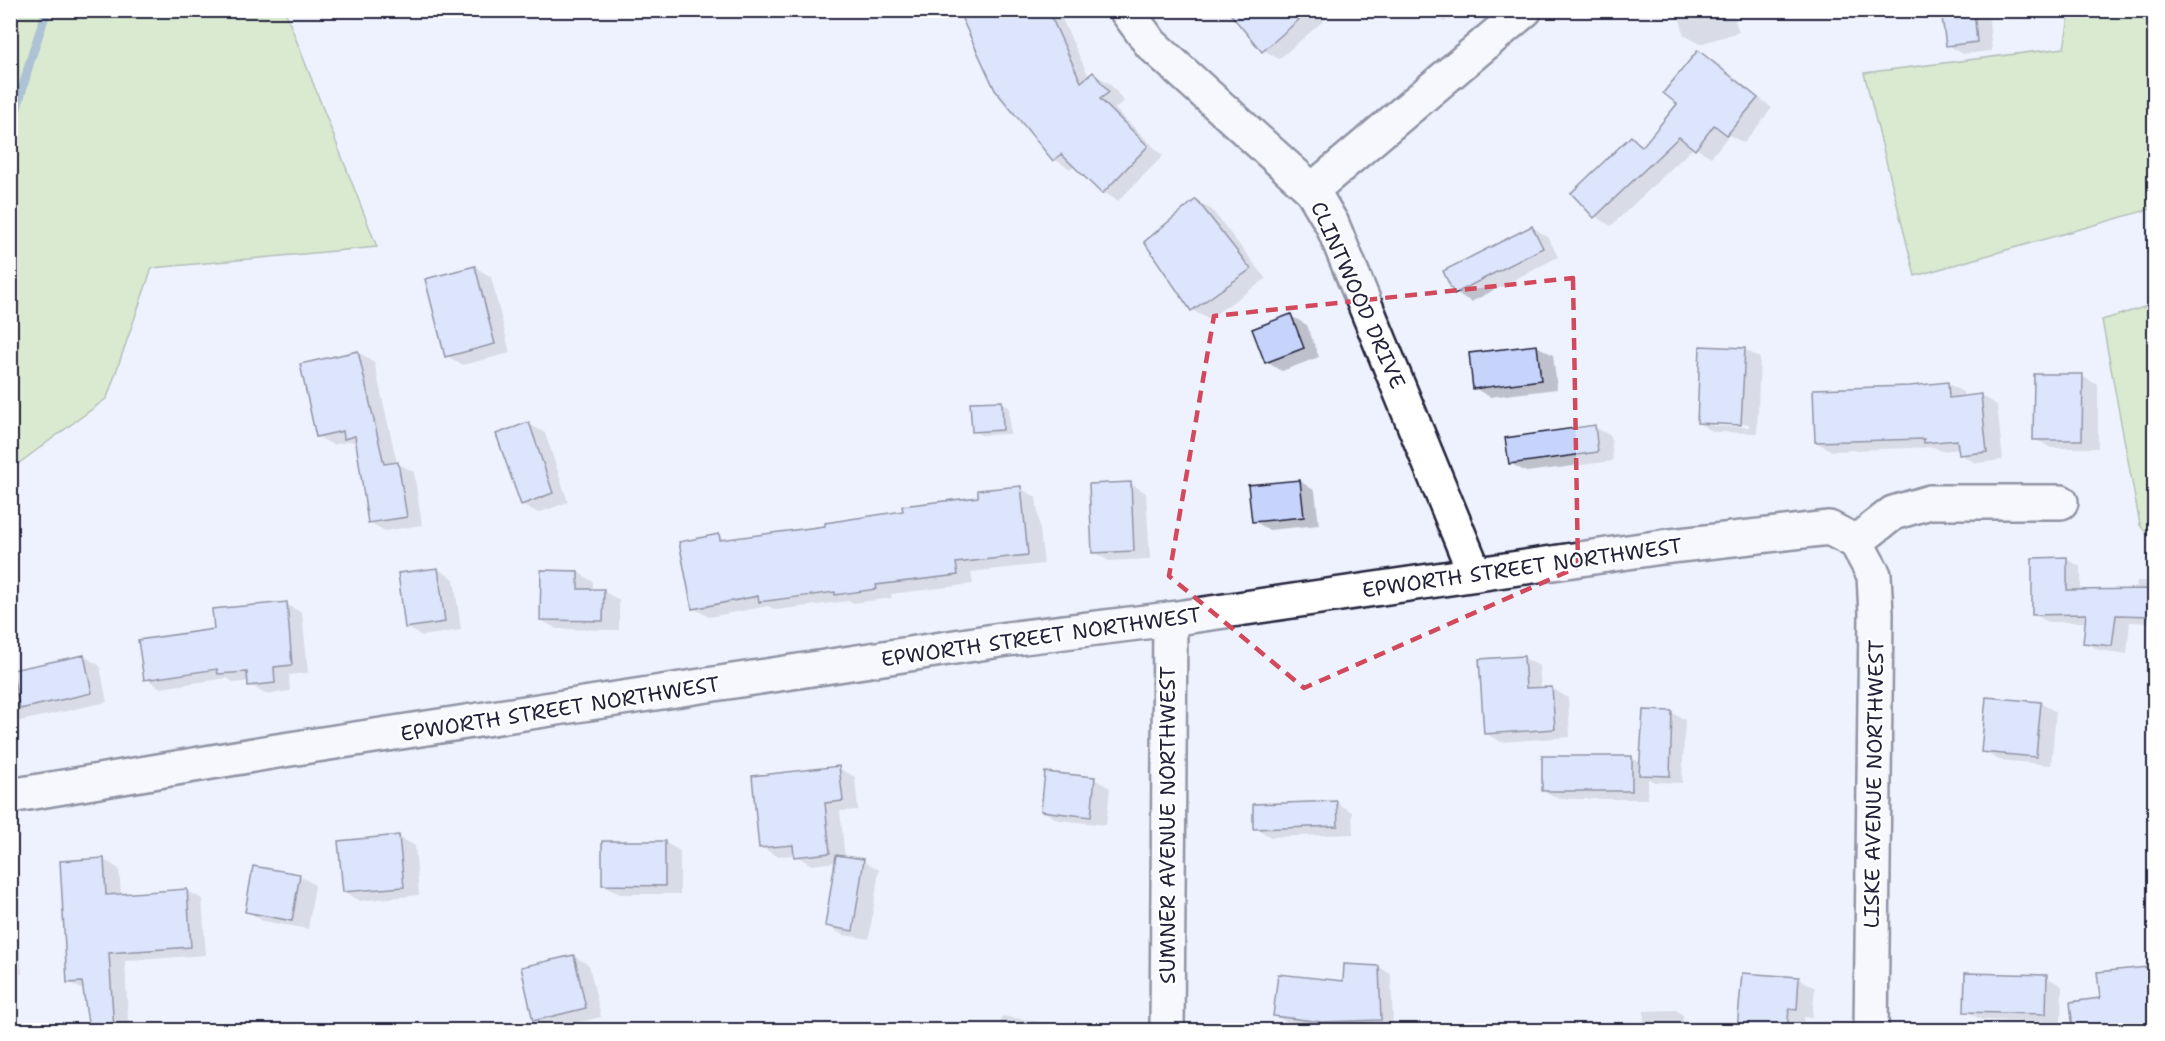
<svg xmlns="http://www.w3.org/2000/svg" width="2165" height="1041" font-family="'Shantell Sans',sans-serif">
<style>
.green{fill:#bfe09a;stroke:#70816a;stroke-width:1.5}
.shadow{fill:#0003;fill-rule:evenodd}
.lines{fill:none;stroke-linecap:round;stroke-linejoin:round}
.stream{stroke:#5d87a2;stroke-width:9}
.building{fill:#c6d4fb;stroke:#22223b;stroke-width:1.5}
.minor-casing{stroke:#22223b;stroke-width:38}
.minor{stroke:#fff;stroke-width:33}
.marked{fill:none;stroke:#d1495b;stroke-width:4.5;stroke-dasharray:12 8;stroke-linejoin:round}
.labels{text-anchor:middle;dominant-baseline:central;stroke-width:4.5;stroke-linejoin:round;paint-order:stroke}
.street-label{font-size:21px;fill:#22223b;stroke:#fff}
</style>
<rect width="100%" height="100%" fill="#eef2fe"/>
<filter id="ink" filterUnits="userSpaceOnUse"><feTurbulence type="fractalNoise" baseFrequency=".0167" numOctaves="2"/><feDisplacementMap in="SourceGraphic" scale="12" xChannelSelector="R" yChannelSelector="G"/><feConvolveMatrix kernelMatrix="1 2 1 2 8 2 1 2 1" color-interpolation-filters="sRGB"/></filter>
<g filter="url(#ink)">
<g class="green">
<path d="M 11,10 L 285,11 L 377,247 L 152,268 L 107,398 L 11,469 Z"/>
<path d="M 2070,11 L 2154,11 L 2154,208 L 1915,276 L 1864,73 L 2064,48 Z"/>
<path d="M 2154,304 L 2154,543 L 2140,525 L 2102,320 Z"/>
</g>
<g class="shadow">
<path d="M 959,10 L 1058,10 L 1089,77 L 1093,74 L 1109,83 L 1124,101 L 1115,109 L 1163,156 L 1118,201 L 1103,192 L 1074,165 L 1070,169 L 1054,159 L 963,21 Z"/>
<path d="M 1228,10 L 1336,10 L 1279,59 L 1263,50 Z"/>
<path d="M 1426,10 L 1459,10 L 1444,22 Z"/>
<path d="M 1678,10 L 1732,10 L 1739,32 L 1700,44 L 1684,35 Z"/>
<path d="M 1943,10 L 1988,10 L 1992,51 L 1963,54 L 1947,45 Z"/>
<path d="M 1698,51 L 1714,61 L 1772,108 L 1744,143 L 1729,135 L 1711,157 L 1694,147 L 1611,226 L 1595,216 L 1631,138 L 1645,145 L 1679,103 Z"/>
<path d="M 1196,201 L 1212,210 L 1266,279 L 1208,319 L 1192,310 Z"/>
<path d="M 1532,227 L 1548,237 L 1558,257 L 1471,302 L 1455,292 Z"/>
<path d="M 475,267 L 491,277 L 510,353 L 463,365 L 447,356 Z"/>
<path d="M 1291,316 L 1307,325 L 1319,357 L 1282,371 L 1266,362 Z"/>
<path d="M 1537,346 L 1553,355 L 1557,389 L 1490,397 L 1474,388 Z"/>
<path d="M 1744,349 L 1760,358 L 1757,433 L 1714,432 L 1698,423 ZM 1713,423 L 1749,424 L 1749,427 L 1713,426 Z"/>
<path d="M 358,352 L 374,362 L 397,463 L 414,472 L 422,525 L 385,531 L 369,522 L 357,444 L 351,441 L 333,445 L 317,436 Z"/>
<path d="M 2082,376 L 2098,385 L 2098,448 L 2051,448 L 2035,439 Z"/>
<path d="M 1947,383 L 1963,392 L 1963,398 L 1981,396 L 1997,405 L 2003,460 L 1976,463 L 1960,454 L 1960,449 L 1941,451 L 1934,447 L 1832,451 L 1816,442 L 1910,387 Z"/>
<path d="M 1001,402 L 1009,407 L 1010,434 L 981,435 L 974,431 Z"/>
<path d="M 529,424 L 545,433 L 568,502 L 538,513 L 522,504 Z"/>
<path d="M 1595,427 L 1611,436 L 1613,461 L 1526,472 L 1510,463 Z"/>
<path d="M 1300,481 L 1315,491 L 1319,525 L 1269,530 L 1254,521 Z"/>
<path d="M 1130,483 L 1146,493 L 1150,559 L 1109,561 L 1093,552 Z"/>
<path d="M 1020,488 L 1036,497 L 1044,564 L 971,572 L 973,584 L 891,594 L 892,598 L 853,603 L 848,601 L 776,610 L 768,606 L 709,617 L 693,608 L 719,536 L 727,541 L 827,527 L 980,498 Z"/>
<path d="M 2066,559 L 2081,567 L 2081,591 L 2136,590 L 2137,581 L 2154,581 L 2154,623 L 2130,622 L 2127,654 L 2099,650 L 2085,642 L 2087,622 L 2048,622 L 2033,614 Z"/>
<path d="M 438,569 L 454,579 L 461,630 L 422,636 L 406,627 Z"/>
<path d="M 578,572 L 593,582 L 593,591 L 603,591 L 619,600 L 619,630 L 557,629 L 541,620 Z"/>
<path d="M 286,604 L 302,613 L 308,673 L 289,675 L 290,691 L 265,694 L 250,685 L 249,681 L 235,683 L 227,678 L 161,688 L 146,679 L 215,631 Z"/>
<path d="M 84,656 L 100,666 L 107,702 L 11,723 L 13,744 L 10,744 L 10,672 Z"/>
<path d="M 1523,657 L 1539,666 L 1541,689 L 1552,688 L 1568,698 L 1570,737 L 1501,742 L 1485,733 Z"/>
<path d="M 2040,703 L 2056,712 L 2051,765 L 1999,760 L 1983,751 Z"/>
<path d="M 1645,711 L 1672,713 L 1685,720 L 1682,783 L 1654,782 L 1648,778 L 1648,799 L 1559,799 L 1543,790 L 1632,758 L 1641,763 Z"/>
<path d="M 839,768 L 855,777 L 858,810 L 840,811 L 845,858 L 863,861 L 879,870 L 869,939 L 843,935 L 827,926 L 836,862 L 811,865 L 795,855 L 777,856 L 761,847 Z"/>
<path d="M 1094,779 L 1110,788 L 1106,825 L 1058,820 L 1042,810 Z"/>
<path d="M 1336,803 L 1352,812 L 1353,834 L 1271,837 L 1255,828 Z"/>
<path d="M 399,837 L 415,846 L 419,895 L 360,901 L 344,891 Z"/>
<path d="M 664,842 L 680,851 L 680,894 L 620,894 L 604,885 Z"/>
<path d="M 103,859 L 119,869 L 121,895 L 186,890 L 202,899 L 206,955 L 125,961 L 128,1020 L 143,1028 L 143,1030 L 91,1030 L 85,991 L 68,982 Z"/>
<path d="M 300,876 L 315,885 L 308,929 L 263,921 L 247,911 Z"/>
<path d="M 10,898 L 15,901 L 22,974 L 10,975 L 10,966 L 14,966 L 14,963 L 10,963 Z"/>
<path d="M 574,956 L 589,965 L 601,1017 L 550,1029 L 535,1020 Z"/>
<path d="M 1379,967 L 1391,974 L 1393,1026 L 1335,1028 L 1287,1022 L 1275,1016 Z"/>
<path d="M 2148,968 L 2154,972 L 2154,1030 L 2074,1030 L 2072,1003 L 2102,1000 Z"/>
<path d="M 1743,974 L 1799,978 L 1815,988 L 1812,1018 L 1804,1017 L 1803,1030 L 1738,1030 Z"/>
<path d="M 2046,977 L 2062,986 L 2061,1022 L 1982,1020 L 1966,1011 Z"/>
<path d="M 1676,1010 L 1683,1015 L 1683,1030 L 1644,1030 L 1644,1011 Z"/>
<path d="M 1002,1016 L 1065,1026 L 1073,1030 L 1000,1030 Z"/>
<path d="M 370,1028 L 375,1030 L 346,1030 Z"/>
</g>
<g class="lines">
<path class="stream" d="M 10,133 L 31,58 L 47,10"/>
</g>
<g class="building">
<path d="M 958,10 L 1048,10 L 1081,82 L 1093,72 L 1109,92 L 1100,99 L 1148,146 L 1102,194 L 1061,154 L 1053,161 L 995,90 Z"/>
<path d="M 1227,10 L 1310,10 L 1262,52 Z"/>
<path d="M 1941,10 L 1974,10 L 1977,42 L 1946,46 Z"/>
<path d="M 1698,50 L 1758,98 L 1727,135 L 1714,125 L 1695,150 L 1679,137 L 1594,218 L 1571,193 L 1631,136 L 1642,147 L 1677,104 L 1663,93 Z"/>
<path d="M 1196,199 L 1251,269 L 1191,311 L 1144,242 Z"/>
<path d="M 1532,226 L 1543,248 L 1454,294 L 1443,271 Z"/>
<path d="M 475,266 L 495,344 L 445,357 L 425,279 Z"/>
<path d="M 1291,314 L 1304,348 L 1265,363 L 1252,329 Z"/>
<path d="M 1537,345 L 1541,380 L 1473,389 L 1469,353 Z"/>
<path d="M 1700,346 L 1745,348 L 1741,425 L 1697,423 Z"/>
<path d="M 358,351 L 384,464 L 398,462 L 407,517 L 368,523 L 355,436 L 344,439 L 343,431 L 316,437 L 300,364 Z"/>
<path d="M 2034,374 L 2083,374 L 2082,440 L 2033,440 Z"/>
<path d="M 1948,382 L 1949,398 L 1981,394 L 1987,452 L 1959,455 L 1957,440 L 1924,443 L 1924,439 L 1815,442 L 1813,389 L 1910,386 Z"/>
<path d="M 1002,401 L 1003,430 L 972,432 L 970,402 Z"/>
<path d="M 529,422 L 553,493 L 521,505 L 496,434 Z"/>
<path d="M 1595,425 L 1598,452 L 1509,464 L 1505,438 Z"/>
<path d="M 1300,480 L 1304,517 L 1252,522 L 1248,485 Z"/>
<path d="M 1131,482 L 1134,551 L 1092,553 L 1089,484 Z"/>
<path d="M 1021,486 L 1028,555 L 956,563 L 958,575 L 876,585 L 877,589 L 835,595 L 835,592 L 759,602 L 758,596 L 692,609 L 679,542 L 719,534 L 720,540 L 825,526 L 825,523 L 903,511 L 902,506 L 978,497 L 978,490 Z"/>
<path d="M 2067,557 L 2067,590 L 2154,589 L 2154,616 L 2116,615 L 2112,646 L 2083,643 L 2086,614 L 2032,615 L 2032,558 Z"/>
<path d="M 438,568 L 445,622 L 405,628 L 398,573 Z"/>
<path d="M 541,570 L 578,571 L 578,589 L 604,589 L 603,621 L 540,620 Z"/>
<path d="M 287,602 L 292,665 L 274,667 L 275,683 L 248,686 L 247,672 L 218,674 L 217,669 L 144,680 L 138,640 L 214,629 L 212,609 Z"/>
<path d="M 84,655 L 92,693 L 20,709 L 12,670 Z"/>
<path d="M 1524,656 L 1526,688 L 1552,687 L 1555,729 L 1484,734 L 1479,659 Z"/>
<path d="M 1986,697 L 2041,702 L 2036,757 L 1981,752 Z"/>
<path d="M 1643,710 L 1672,711 L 1670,776 L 1639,775 Z"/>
<rect x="1542" y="756" width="90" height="35"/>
<path d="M 839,766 L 843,801 L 825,803 L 830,853 L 794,857 L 793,845 L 759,848 L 752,776 Z"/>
<path d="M 1045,772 L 1095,777 L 1091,817 L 1041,811 Z"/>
<path d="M 1337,801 L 1338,826 L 1253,829 L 1253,804 Z"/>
<path d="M 399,835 L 404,887 L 343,892 L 338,841 Z"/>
<path d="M 602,841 L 665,841 L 665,886 L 602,885 Z"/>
<path d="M 836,855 L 864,859 L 853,931 L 825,926 Z"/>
<path d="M 104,858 L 106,895 L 187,889 L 191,947 L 109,953 L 114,1030 L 89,1030 L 82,982 L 67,983 L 60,861 Z"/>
<path d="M 253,866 L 300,874 L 292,921 L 245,912 Z"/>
<path d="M 574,955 L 586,1008 L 533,1021 L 521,967 Z"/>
<path d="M 1344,964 L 1379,966 L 1381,1020 L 1322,1022 L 1273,1016 L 1278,974 L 1343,981 Z"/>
<path d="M 2148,967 L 2154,1030 L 2073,1030 L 2070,1002 L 2100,998 L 2097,972 Z"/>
<path d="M 1742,973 L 1799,977 L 1797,1010 L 1789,1009 L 1787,1030 L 1737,1030 Z"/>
<path d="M 1965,973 L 2047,975 L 2046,1014 L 1964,1012 Z"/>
</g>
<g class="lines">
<defs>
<g id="minor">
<path d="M 1126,10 L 1151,44 L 1312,190 L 1332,224 L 1475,574"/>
<path d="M 1312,190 L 1525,10"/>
<path d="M 1856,542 L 1874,575 L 1876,614 L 1871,1030"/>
<path d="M 1856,542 L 1893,513 L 1930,502 L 2061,502"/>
<path d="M 10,796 L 277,751 L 1007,639 L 1170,619 L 1662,547 L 1829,528 L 1856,542"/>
<path d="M 1167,1030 L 1170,619"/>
</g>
</defs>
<use href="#minor" class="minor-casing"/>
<use href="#minor" class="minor"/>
</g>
</g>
<path d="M0 0H2165V1041H0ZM 1573,278 L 1578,567 L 1304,688 L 1169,576 L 1214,316 Z" fill="#eef2fe" fill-opacity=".55" fill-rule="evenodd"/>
<path class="marked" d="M 1573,278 L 1578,567 L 1304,688 L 1169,576 L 1214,316 Z"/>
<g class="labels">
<g class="street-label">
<text transform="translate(1358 295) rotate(66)">CLINTWOOD DRIVE</text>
<text transform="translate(1522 568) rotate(-8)">EPWORTH STREET NORTHWEST</text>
<text transform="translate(1041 637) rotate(-8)">EPWORTH STREET NORTHWEST</text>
<text transform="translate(560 709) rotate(-9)">EPWORTH STREET NORTHWEST</text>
<text transform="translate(1874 784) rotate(-89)">LISKE AVENUE NORTHWEST</text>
<text transform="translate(1168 825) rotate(-90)">SUMNER AVENUE NORTHWEST</text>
</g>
</g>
<rect width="2165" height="1041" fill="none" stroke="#fff" stroke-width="36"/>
<rect x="18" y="18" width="2129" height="1005" fill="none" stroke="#22223b" stroke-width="2" filter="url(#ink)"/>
</svg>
